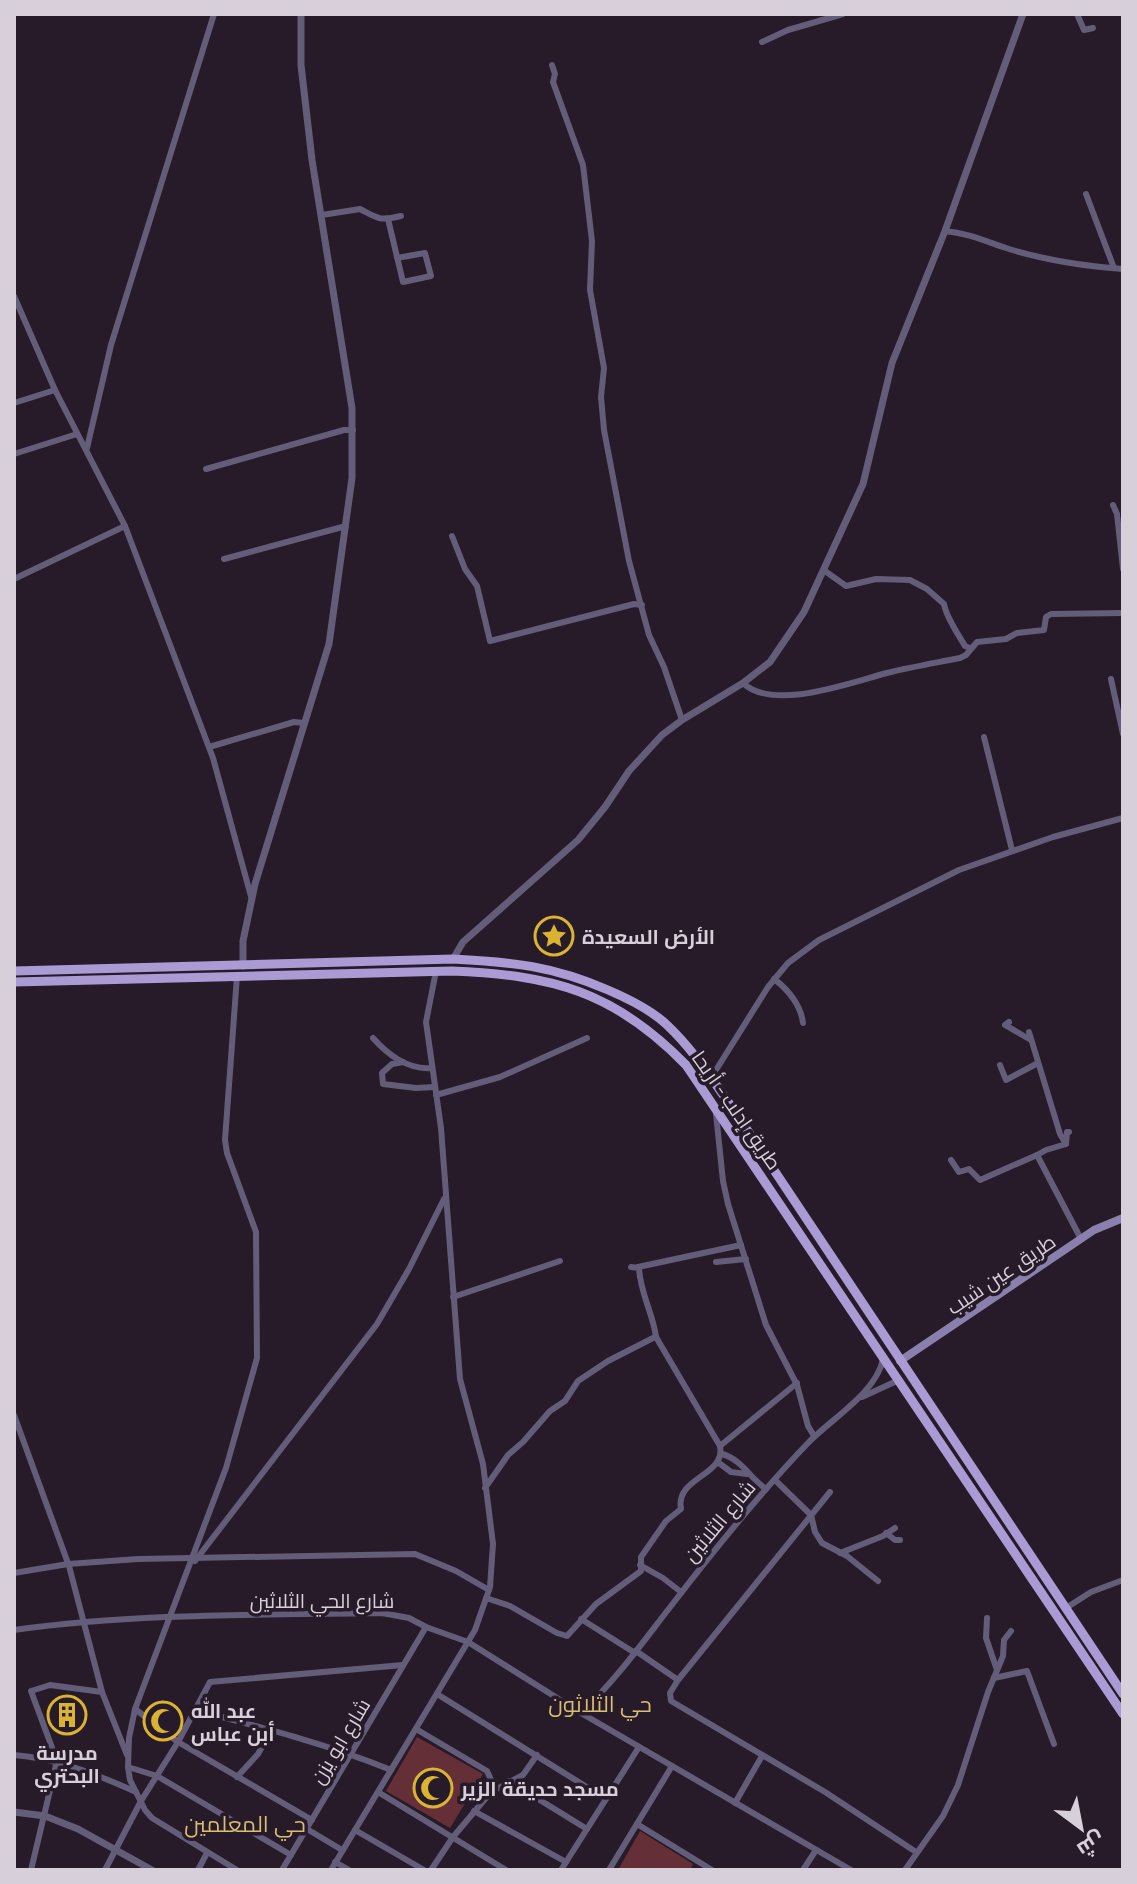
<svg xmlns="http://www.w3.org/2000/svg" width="1137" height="1884" font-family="'PT Serif',Cairo,serif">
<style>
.green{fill:#642f36}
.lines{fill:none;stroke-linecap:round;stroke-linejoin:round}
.minor{stroke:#645d79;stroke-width:6}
.tertiary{stroke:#645d79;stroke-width:7}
.secondary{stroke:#8b80ad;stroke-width:8}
.primary{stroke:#aa9bd5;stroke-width:9}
.labels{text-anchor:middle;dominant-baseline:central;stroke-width:7;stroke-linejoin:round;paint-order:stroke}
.poi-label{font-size:20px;font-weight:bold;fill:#d7cfd9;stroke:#271a29;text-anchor:start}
.street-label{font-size:20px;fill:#d7cfd9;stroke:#271a29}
.neighbourhood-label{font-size:22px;fill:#d8bd72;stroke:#271a29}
</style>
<rect width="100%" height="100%" fill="#271a29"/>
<g class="green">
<path d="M 417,1737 L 483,1774 L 450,1828 L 386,1791 Z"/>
<path d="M 640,1831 L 693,1864 L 690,1870 L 618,1870 Z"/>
</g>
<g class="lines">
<g class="minor">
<path d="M 1077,14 L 1084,30 L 1093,28"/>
<path d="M 762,42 L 788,30 L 843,14"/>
<path d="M 552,65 L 555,74 L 553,82 L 583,165 L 592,241 L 590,290 L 604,368 L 601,397 L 604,430 L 629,561 L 649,635 L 664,667 L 682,720"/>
<path d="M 1086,194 L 1114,268"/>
<path d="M 322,215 L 360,209 C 379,219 379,221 401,216"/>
<path d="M 388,219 L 403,282 L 431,276 L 425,253 L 397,258"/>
<path d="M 945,231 C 967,233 985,241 1006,248 C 1044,260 1083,266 1123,269"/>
<path d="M 14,296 L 55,390 L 125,526 L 213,758 L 252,900"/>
<path d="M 14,403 L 55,390"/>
<path d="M 87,448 L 111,345 L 214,14"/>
<path d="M 14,454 L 77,434"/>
<path d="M 206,469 L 344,430 L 353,430"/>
<path d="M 1113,505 L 1117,514 L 1123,569"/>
<path d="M 452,536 L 465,569 L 477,586 L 490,641 L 634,604 L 642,605"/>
<path d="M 224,559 L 346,526"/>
<path d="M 825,571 L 846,586 L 876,579 L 910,580 L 927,589 L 944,604 C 946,617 958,634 965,646 L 970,648"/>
<path d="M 14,579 L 125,526"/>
<path d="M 1111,679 L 1123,734"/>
<path d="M 743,683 C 773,712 852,682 887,673 C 911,667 935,663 960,658 L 966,655 L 977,642 L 1006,639 L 1017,633 L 1044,630 L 1046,617 L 1051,614 L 1123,613"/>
<path d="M 984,737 L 1012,850"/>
<path d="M 209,747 L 294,722 L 304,723"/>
<path d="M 237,976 L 225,1140 L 227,1153 L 256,1232 L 257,1358 L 226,1468 L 135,1709 L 129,1738 L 128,1767 L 130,1780 L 145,1810 L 152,1818 L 237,1870"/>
<path d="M 774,979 C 789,990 801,1006 803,1023"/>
<path d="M 1009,1022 L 1005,1025 L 1031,1040"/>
<path d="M 1029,1032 L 1060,1134 L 1066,1144"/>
<path d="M 373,1038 C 387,1054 408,1070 431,1068"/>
<path d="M 403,1062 L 392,1064 L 382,1073 L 383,1084 L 416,1088 L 435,1087"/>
<path d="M 1000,1065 L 1006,1080 L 1038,1063"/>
<path d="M 711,1078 L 768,987 L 788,963 L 819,940 L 959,870 L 1053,837 L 1123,818"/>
<path d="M 436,1095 L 500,1077 L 587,1038"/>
<path d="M 716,1114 L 723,1181 L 728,1204 L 766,1325 L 797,1385 L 808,1426 L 814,1436"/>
<path d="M 1037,1155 L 1046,1150 L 1066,1144 L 1067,1132 L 1069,1132"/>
<path d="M 951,1160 L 959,1172 L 969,1169 L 980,1180 L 1037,1155 L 1081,1239"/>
<path d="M 716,1262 L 746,1259"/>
<path d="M 631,1267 L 639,1268 C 640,1293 653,1313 656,1337"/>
<path d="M 638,1267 L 741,1245"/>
<path d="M 453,1297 L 560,1261"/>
<path d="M 862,1397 L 899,1380"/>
<path d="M 14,1415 L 69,1566 L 102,1692 L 127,1755"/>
<path d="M 722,1454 C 741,1459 750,1478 766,1489"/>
<path d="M 719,1463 L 731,1472 L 747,1474"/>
<path d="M 775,1480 L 811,1515 L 815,1532 L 822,1543 L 847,1556 L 878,1581"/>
<path d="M 485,1488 L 508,1455 L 523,1442 L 550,1411 L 565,1401 L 578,1381 L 608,1361 L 653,1338 L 656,1337 L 720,1446 L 797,1383"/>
<path d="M 886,1533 L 895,1540 L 900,1540"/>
<path d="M 840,1553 L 883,1536 L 895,1528"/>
<path d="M 195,1561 L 377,1324 L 409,1269 L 444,1199"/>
<path d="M 640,1565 L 663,1578 L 681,1592"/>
<path d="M 14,1573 L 68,1564 L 138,1559 L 415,1554 L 456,1571 L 489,1590"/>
<path d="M 486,1598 L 510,1606 L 557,1633 L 567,1636 L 596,1604 L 641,1571 L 641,1557 L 666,1521 L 681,1509 C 675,1477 726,1476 720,1446"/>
<path d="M 1066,1608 L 1091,1592 L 1123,1580"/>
<path d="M 987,1618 L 986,1638 L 997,1670"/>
<path d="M 581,1619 L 635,1653"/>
<path d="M 14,1630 C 136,1613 259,1615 382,1613 L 409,1618 L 426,1627 L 468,1642 L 581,1713 L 851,1870"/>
<path d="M 636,1651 L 678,1680 L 830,1492"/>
<path d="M 994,1678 L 1027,1671 L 1054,1744"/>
<path d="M 678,1680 L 670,1693 L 671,1701 L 825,1792 L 916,1852"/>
<path d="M 437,1694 L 606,1799"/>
<path d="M 135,1709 L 178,1742 L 312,1820"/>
<path d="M 195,1710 C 261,1727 327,1744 391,1770"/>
<path d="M 581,1713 C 616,1680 642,1643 671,1606 C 714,1550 759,1494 808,1443 C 831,1419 877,1392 883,1359"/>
<path d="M 416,1729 L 487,1771 L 495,1788"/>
<path d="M 14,1755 C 59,1759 96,1774 136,1792"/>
<path d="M 128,1767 L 157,1776 L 291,1855"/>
<path d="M 237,1777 L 258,1754 L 272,1729"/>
<path d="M 509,1781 L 587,1829"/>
<path d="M 378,1792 L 506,1870"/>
<path d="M 735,1803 L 762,1756"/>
<path d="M 474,1811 L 566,1862"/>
<path d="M 637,1824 L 712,1870"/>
<path d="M 307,1829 L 342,1850"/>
<path d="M 355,1830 L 424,1870"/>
<path d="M 335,1862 L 349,1870"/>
<path d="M 31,1870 L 57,1761 L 31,1691 L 50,1685 L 102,1692"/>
<path d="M 105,1870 L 141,1801 L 178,1742 L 210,1682 L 403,1665"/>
<path d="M 198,1870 L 207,1853"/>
<path d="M 282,1870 L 426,1627"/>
<path d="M 331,1870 L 475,1630 L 490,1587 L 493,1544 L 483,1464 L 460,1379 L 441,1128 L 426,1022 L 436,971"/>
<path d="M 431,1870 L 453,1837 L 491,1792 L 523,1775 L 537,1755"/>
<path d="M 561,1870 L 639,1747"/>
<path d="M 609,1870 L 672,1766"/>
<path d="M 803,1870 L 816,1850"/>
<path d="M 905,1870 L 943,1816 L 958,1785 L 988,1692 L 1003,1656 L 1004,1640 L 1011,1631"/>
</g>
<g class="tertiary">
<path d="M 453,959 L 463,942 L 578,840 L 605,807 L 629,771 L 662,735 L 682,720 L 743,683 L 770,662 L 804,612 L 863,484 L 892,363 L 945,231 L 1023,14"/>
<path d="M 243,966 L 243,941 L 255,884 L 329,644 L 352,478 L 352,408 L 312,160 L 301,65 L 301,14"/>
<path d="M 14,1812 L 45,1816 L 78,1829 L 152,1870"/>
</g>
<path class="secondary" d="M 900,1361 L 1094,1230 L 1123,1218"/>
<g class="primary">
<path d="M 14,971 L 453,959 C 513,962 553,966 608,990 C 629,999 650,1009 666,1024 C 695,1051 715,1084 738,1116 L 1123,1694"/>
<path d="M 14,982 L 452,971 C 552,975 614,991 686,1065 L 1123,1714"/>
</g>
</g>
<defs>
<symbol id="sight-ring" viewBox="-11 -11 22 22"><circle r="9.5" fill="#271a29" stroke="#dab333" stroke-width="1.5"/><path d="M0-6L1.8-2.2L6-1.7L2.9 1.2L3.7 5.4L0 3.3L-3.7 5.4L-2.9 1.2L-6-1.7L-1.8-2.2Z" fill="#dab333"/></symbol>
<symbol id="building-ring" viewBox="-11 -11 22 22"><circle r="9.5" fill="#271a29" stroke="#dab333" stroke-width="1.5"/><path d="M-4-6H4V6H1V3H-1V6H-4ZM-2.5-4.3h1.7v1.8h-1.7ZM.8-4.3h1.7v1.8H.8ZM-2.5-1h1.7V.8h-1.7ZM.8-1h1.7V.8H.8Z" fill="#dab333"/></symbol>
<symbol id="mosque-ring" viewBox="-11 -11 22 22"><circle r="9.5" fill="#271a29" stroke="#dab333" stroke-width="1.5"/><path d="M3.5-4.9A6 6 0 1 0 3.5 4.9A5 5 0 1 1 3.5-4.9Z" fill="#dab333"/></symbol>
</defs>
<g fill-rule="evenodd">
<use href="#sight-ring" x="532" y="914" width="44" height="44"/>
<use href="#building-ring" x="45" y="1693" width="44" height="44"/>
<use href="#mosque-ring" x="141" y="1699" width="44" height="44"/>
<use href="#mosque-ring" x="411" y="1766" width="44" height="44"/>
</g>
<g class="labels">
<g class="poi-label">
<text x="582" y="936">الأرض السعيدة</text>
<text x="191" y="1710">عبد الله<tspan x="191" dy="23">أبن عباس</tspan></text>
<text x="67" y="1752" text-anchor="middle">مدرسة<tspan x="67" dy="23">البحتري</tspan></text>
<text x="461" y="1788">مسجد حديقة الزير</text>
</g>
<g class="street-label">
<text transform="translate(737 1110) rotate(55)">طريق إدلب - أريحا</text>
<text transform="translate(1001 1274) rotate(-34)">طريق عين شيب</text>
<text transform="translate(719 1521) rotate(-50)">شارع الثلاثين</text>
<text x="322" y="1600">شارع الحي الثلاثين</text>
<text transform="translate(340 1741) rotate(-59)">شارع ابو يزن</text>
</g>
<g class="neighbourhood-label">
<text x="600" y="1703">حي الثلاثون</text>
<text x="245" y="1823">حي المعلمين</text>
</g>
</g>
<rect width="1137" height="1884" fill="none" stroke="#d7cfd9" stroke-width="32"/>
<g transform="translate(1081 1828) rotate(148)" stroke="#271a29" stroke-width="6" paint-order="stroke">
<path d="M0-6L14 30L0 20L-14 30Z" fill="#d7cfd9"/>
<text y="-12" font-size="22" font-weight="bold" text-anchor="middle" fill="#d7cfd9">ش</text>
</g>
</svg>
